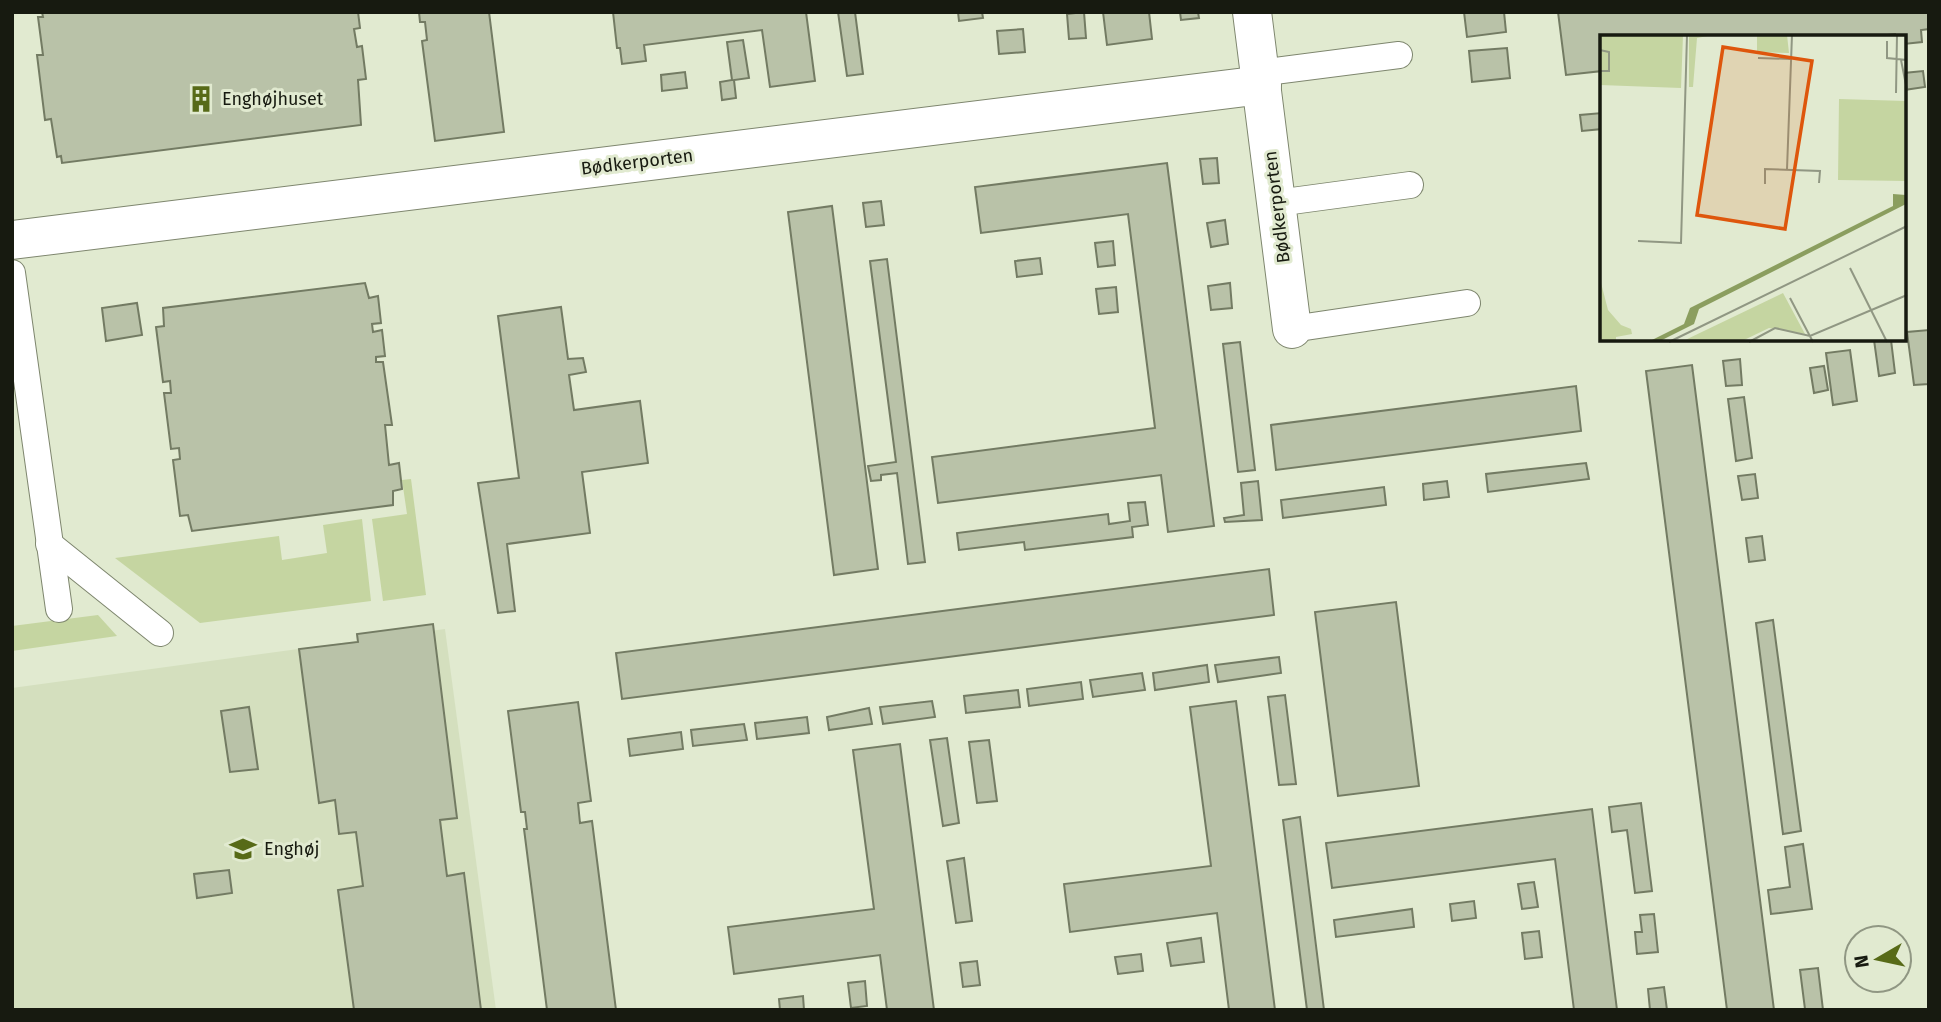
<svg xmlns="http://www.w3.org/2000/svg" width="1941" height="1022" font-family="'Fira Sans',sans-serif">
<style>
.built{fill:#d4dfbe}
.green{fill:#c5d5a1}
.building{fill:#b9c2a8;stroke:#737b63;stroke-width:2}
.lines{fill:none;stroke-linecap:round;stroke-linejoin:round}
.service-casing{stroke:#7e866e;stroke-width:28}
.minor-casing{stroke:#7e866e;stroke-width:40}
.service{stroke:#fff;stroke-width:26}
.minor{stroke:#fff;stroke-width:38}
.labels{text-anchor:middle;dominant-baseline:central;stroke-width:6;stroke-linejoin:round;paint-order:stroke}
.poi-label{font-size:18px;fill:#171a10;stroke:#e1ead0;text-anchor:start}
.street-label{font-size:18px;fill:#171a10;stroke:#e1ead0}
.inset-road{fill:none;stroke:#909783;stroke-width:2}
.view{fill:#de560c;fill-opacity:0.15;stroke:#de560c;stroke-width:3.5}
.inset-edge{fill:none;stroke:#171a10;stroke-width:3.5}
</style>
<rect width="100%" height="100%" fill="#e1ead0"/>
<path class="built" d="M 445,629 L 496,1010 L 12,1010 L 12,688 Z"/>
<g class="green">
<path d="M 411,479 L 426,595 L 383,601 L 372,519 L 407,514 L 402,480 Z"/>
<path d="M 362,519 L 371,601 L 200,623 L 115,558 L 279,536 L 282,560 L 327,553 L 323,525 Z"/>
<path d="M 98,615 L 117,636 L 12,651 L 12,626 Z"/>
</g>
<g class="building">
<path d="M 42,12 L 358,12 L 360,28 L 354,29 L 357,47 L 362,46 L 366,79 L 358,80 L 361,125 L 62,163 L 61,156 L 57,157 L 51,119 L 45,120 L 37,55 L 43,55 L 38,17 L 43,17 Z"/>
<path d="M 419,12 L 489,12 L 504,132 L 435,141 L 422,41 L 427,40 L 425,22 L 420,22 Z"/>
<path d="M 613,12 L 806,12 L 815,81 L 770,87 L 762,30 L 644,45 L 646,61 L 622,64 L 620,48 L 617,48 Z"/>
<path d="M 838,12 L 855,12 L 863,74 L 847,76 Z"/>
<path d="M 958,12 L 982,12 L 983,18 L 959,21 Z"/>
<path d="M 1084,12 L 1086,38 L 1069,39 L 1067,14 Z"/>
<path d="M 1103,12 L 1149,12 L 1152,39 L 1107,45 Z"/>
<path d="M 1180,12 L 1198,12 L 1199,18 L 1181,20 Z"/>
<path d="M 1464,12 L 1504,12 L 1506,32 L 1467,37 Z"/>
<path d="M 1558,12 L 1929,12 L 1929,29 L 1921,30 L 1922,42 L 1904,44 L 1904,37 L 1896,37 L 1895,34 L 1870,37 L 1602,37 L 1602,71 L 1566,75 Z"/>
<path d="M 1023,29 L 1025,52 L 999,54 L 997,31 Z"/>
<path d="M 743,40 L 749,78 L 734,80 L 736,98 L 722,100 L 720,82 L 732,80 L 727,42 Z"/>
<path d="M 1507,48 L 1510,78 L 1472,82 L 1469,51 Z"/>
<path d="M 1923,71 L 1925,87 L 1904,90 L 1904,73 Z"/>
<path d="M 685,72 L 687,88 L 662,91 L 661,75 Z"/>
<path d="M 1602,113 L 1602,129 L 1582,131 L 1580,115 Z"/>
<path d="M 1217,158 L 1219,183 L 1203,184 L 1200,159 Z"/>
<path d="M 1167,163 L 1214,526 L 1168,532 L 1161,475 L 938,503 L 932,457 L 1155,428 L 1128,214 L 981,233 L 975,187 Z"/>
<path d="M 881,201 L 884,225 L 866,227 L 863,203 Z"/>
<path d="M 832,206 L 878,569 L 834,575 L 788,212 Z"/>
<path d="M 1225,220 L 1228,244 L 1211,247 L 1207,223 Z"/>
<path d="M 1113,241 L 1115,265 L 1098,267 L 1095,243 Z"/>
<path d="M 1040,258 L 1042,274 L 1017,277 L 1015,261 Z"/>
<path d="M 887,259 L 925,562 L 908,564 L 897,473 L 881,475 L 881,480 L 871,481 L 868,466 L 896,462 L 870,261 Z"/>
<path d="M 365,283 L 369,298 L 378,296 L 381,323 L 372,324 L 373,332 L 382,330 L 385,356 L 376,357 L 376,362 L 383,362 L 392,425 L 385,425 L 389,465 L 399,463 L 402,489 L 393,491 L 393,505 L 192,531 L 188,515 L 180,516 L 173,460 L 180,459 L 179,448 L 171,449 L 164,393 L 171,393 L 170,381 L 163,382 L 156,327 L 164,326 L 163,308 Z"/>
<path d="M 1230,283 L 1232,308 L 1211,310 L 1208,286 Z"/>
<path d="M 1116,287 L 1118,312 L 1099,314 L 1096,289 Z"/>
<path d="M 137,303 L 142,335 L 106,341 L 102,308 Z"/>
<path d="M 561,307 L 568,359 L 583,358 L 586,372 L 569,375 L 574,410 L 640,401 L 648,463 L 582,472 L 590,533 L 507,544 L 515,611 L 498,613 L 478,483 L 519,478 L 498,316 Z"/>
<path d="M 1929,330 L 1929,384 L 1914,385 L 1907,332 Z"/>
<path d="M 1874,340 L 1891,340 L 1895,373 L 1879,376 Z"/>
<path d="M 1240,342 L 1255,470 L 1238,472 L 1223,344 Z"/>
<path d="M 1850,350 L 1857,401 L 1833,405 L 1826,353 Z"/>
<path d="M 1740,359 L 1742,385 L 1726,386 L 1723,361 Z"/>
<path d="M 1692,365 L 1774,1010 L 1727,1010 L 1646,371 Z"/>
<path d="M 1824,366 L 1828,390 L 1814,393 L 1810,368 Z"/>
<path d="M 1576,386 L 1581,431 L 1276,470 L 1271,425 Z"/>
<path d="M 1744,397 L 1752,458 L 1736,461 L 1728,399 Z"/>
<path d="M 1586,463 L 1589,479 L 1488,492 L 1486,474 Z"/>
<path d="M 1755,474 L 1758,498 L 1742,500 L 1738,476 Z"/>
<path d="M 1258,481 L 1262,520 L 1225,522 L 1224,518 L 1244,515 L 1241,483 Z"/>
<path d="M 1447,481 L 1449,497 L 1424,500 L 1423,484 Z"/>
<path d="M 1384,487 L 1386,505 L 1283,518 L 1281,500 Z"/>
<path d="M 1145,502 L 1148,525 L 1132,527 L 1133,537 L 1025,550 L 1024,542 L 959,550 L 957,533 L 1108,514 L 1109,524 L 1130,521 L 1128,503 Z"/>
<path d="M 1762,536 L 1765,560 L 1749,562 L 1746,538 Z"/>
<path d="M 1269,569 L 1274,615 L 622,699 L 616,653 Z"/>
<path d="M 1396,602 L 1419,786 L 1338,796 L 1315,612 Z"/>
<path d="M 1773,620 L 1801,831 L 1783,834 L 1756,623 Z"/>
<path d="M 433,624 L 457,818 L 440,820 L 447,876 L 464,873 L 481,1010 L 354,1010 L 338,890 L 363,886 L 356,832 L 339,834 L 335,800 L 319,803 L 299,649 L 358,642 L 357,634 Z"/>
<path d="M 1279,657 L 1281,673 L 1218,682 L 1215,665 Z"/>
<path d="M 1207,665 L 1209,682 L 1155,690 L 1153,673 Z"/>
<path d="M 1142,673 L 1145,690 L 1093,697 L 1090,680 Z"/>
<path d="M 1081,682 L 1083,699 L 1029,706 L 1027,689 Z"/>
<path d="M 1018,690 L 1020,707 L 966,713 L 964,696 Z"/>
<path d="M 1285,695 L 1296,784 L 1279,785 L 1268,697 Z"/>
<path d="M 932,701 L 935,717 L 883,724 L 880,707 Z"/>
<path d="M 1236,701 L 1275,1010 L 1229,1010 L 1217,913 L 1070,932 L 1064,884 L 1211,866 L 1190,707 Z"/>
<path d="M 578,702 L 591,801 L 578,803 L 580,823 L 592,821 L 616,1010 L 547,1010 L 524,829 L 527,829 L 525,812 L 521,812 L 508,711 Z"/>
<path d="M 249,707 L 258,769 L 230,772 L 221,711 Z"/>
<path d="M 869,708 L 872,724 L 829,730 L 827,717 Z"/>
<path d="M 807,717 L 809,733 L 757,739 L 755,723 Z"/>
<path d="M 744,724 L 747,740 L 693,746 L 691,730 Z"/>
<path d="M 681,732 L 683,749 L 630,756 L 628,739 Z"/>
<path d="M 947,738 L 959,823 L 943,826 L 930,740 Z"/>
<path d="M 989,740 L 997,801 L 977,803 L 969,742 Z"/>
<path d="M 900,744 L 934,1010 L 887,1010 L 880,955 L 734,974 L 728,927 L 874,909 L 853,750 Z"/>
<path d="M 1641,803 L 1652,891 L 1635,893 L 1627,830 L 1612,832 L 1609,807 Z"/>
<path d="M 1592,809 L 1617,1010 L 1574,1010 L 1555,859 L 1332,888 L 1326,843 Z"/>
<path d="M 1300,817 L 1324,1010 L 1307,1010 L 1283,820 Z"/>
<path d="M 1803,844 L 1812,909 L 1771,914 L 1768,890 L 1790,887 L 1785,847 Z"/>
<path d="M 964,858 L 972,921 L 956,923 L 947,861 Z"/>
<path d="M 229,870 L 232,893 L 197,898 L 194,874 Z"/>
<path d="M 1534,882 L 1538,907 L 1522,909 L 1518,884 Z"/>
<path d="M 1474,901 L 1476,918 L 1452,921 L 1450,904 Z"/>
<path d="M 1412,909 L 1414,927 L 1336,937 L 1334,920 Z"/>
<path d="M 1654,914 L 1658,952 L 1637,954 L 1635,932 L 1642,932 L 1640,915 Z"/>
<path d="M 1539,931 L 1542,957 L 1525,959 L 1522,933 Z"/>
<path d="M 1201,938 L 1204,962 L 1171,966 L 1167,943 Z"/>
<path d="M 1141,954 L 1143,971 L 1118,974 L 1115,957 Z"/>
<path d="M 977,961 L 980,985 L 963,987 L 960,963 Z"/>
<path d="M 1818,968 L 1823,1010 L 1802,1010 L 1805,1009 L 1800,970 Z"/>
<path d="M 865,981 L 867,1006 L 851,1008 L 848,983 Z"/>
<path d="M 1664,987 L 1667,1010 L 1650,1010 L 1648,989 Z"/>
<path d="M 803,996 L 804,1010 L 780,1010 L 779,999 Z"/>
</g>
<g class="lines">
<defs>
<g id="service">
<path d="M 1260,73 L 1399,55"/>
<path d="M 1277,203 L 1410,185"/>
<path d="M 12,273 L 59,609"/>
<path d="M 1292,329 L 1467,303"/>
<path d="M 49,544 L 160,633"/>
</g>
<g id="minor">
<path d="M 1252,12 L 1292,329"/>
<path d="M 12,240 L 1262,85"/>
</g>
</defs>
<use href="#service" class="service-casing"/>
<use href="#minor" class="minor-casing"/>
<use href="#service" class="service"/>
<use href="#minor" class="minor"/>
</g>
<defs>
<symbol id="building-bare" viewBox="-9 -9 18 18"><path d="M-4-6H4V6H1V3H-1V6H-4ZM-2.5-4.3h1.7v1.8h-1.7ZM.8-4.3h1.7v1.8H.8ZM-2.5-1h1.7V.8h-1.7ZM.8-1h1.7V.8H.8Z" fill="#576a17" stroke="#e1ead0" stroke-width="2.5" paint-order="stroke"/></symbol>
<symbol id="school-bare" viewBox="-9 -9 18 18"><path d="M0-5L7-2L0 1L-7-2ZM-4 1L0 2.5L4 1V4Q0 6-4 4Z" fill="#576a17" stroke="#e1ead0" stroke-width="2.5" paint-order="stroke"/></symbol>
</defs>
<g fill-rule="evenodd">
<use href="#building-bare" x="182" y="80" width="38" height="38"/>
<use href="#school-bare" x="224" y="830" width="38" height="38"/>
</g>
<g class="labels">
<g class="poi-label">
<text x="222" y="99">Enghøjhuset</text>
<text x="264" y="849">Enghøj</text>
</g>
<g class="street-label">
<text transform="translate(637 162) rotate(-7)">Bødkerporten</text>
<text transform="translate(1277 207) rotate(-97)">Bødkerporten</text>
</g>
</g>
<g transform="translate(1600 35)">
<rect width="306" height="306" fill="#e1ead0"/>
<path d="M 0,0 L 83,0 L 81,53 L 0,50 ZM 89,0 L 113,0 L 97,3 L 93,52 L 89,52 ZM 157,0 L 187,0 L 189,18 L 157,17 ZM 239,64 L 306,66 L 306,146 L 238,145 ZM 0,244 L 8,275 L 21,290 L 31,294 L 32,299 L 16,302 L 16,306 L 0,306 ZM 183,258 L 205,299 L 169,293 L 142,306 L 81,307 Z" fill="#c5d5a1"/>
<path d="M 293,159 L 306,160 L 306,169 L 99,274 L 94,289 L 60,306 L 50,306 L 84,289 L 90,273 L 293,171 Z" fill="#8b9e5f"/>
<path class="inset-road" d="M 287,6 L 287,23 L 307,25M 0,15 L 9,17 L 9,36 L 0,36M 158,23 L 191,24M 301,25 L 307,55M 296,58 L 297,0M 187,134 L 192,0M 165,149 L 165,134 L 220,136 L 219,148M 38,206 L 81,208 L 87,0M 250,233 L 287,307M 190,263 L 213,307M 69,307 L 307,191M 149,307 L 175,293 L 210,301 L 307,260"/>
<path class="view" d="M 123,12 L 212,26 L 185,194 L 97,180 Z"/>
<rect width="306" height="306" class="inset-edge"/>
</g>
<rect width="1941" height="1022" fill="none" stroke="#171a10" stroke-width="28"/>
<g transform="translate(1878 959) rotate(261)"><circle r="33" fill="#e1ead0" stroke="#909783" stroke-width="2"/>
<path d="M0-5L12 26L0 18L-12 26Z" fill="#576a17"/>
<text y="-10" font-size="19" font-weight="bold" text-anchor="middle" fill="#171a10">N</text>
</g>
</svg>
